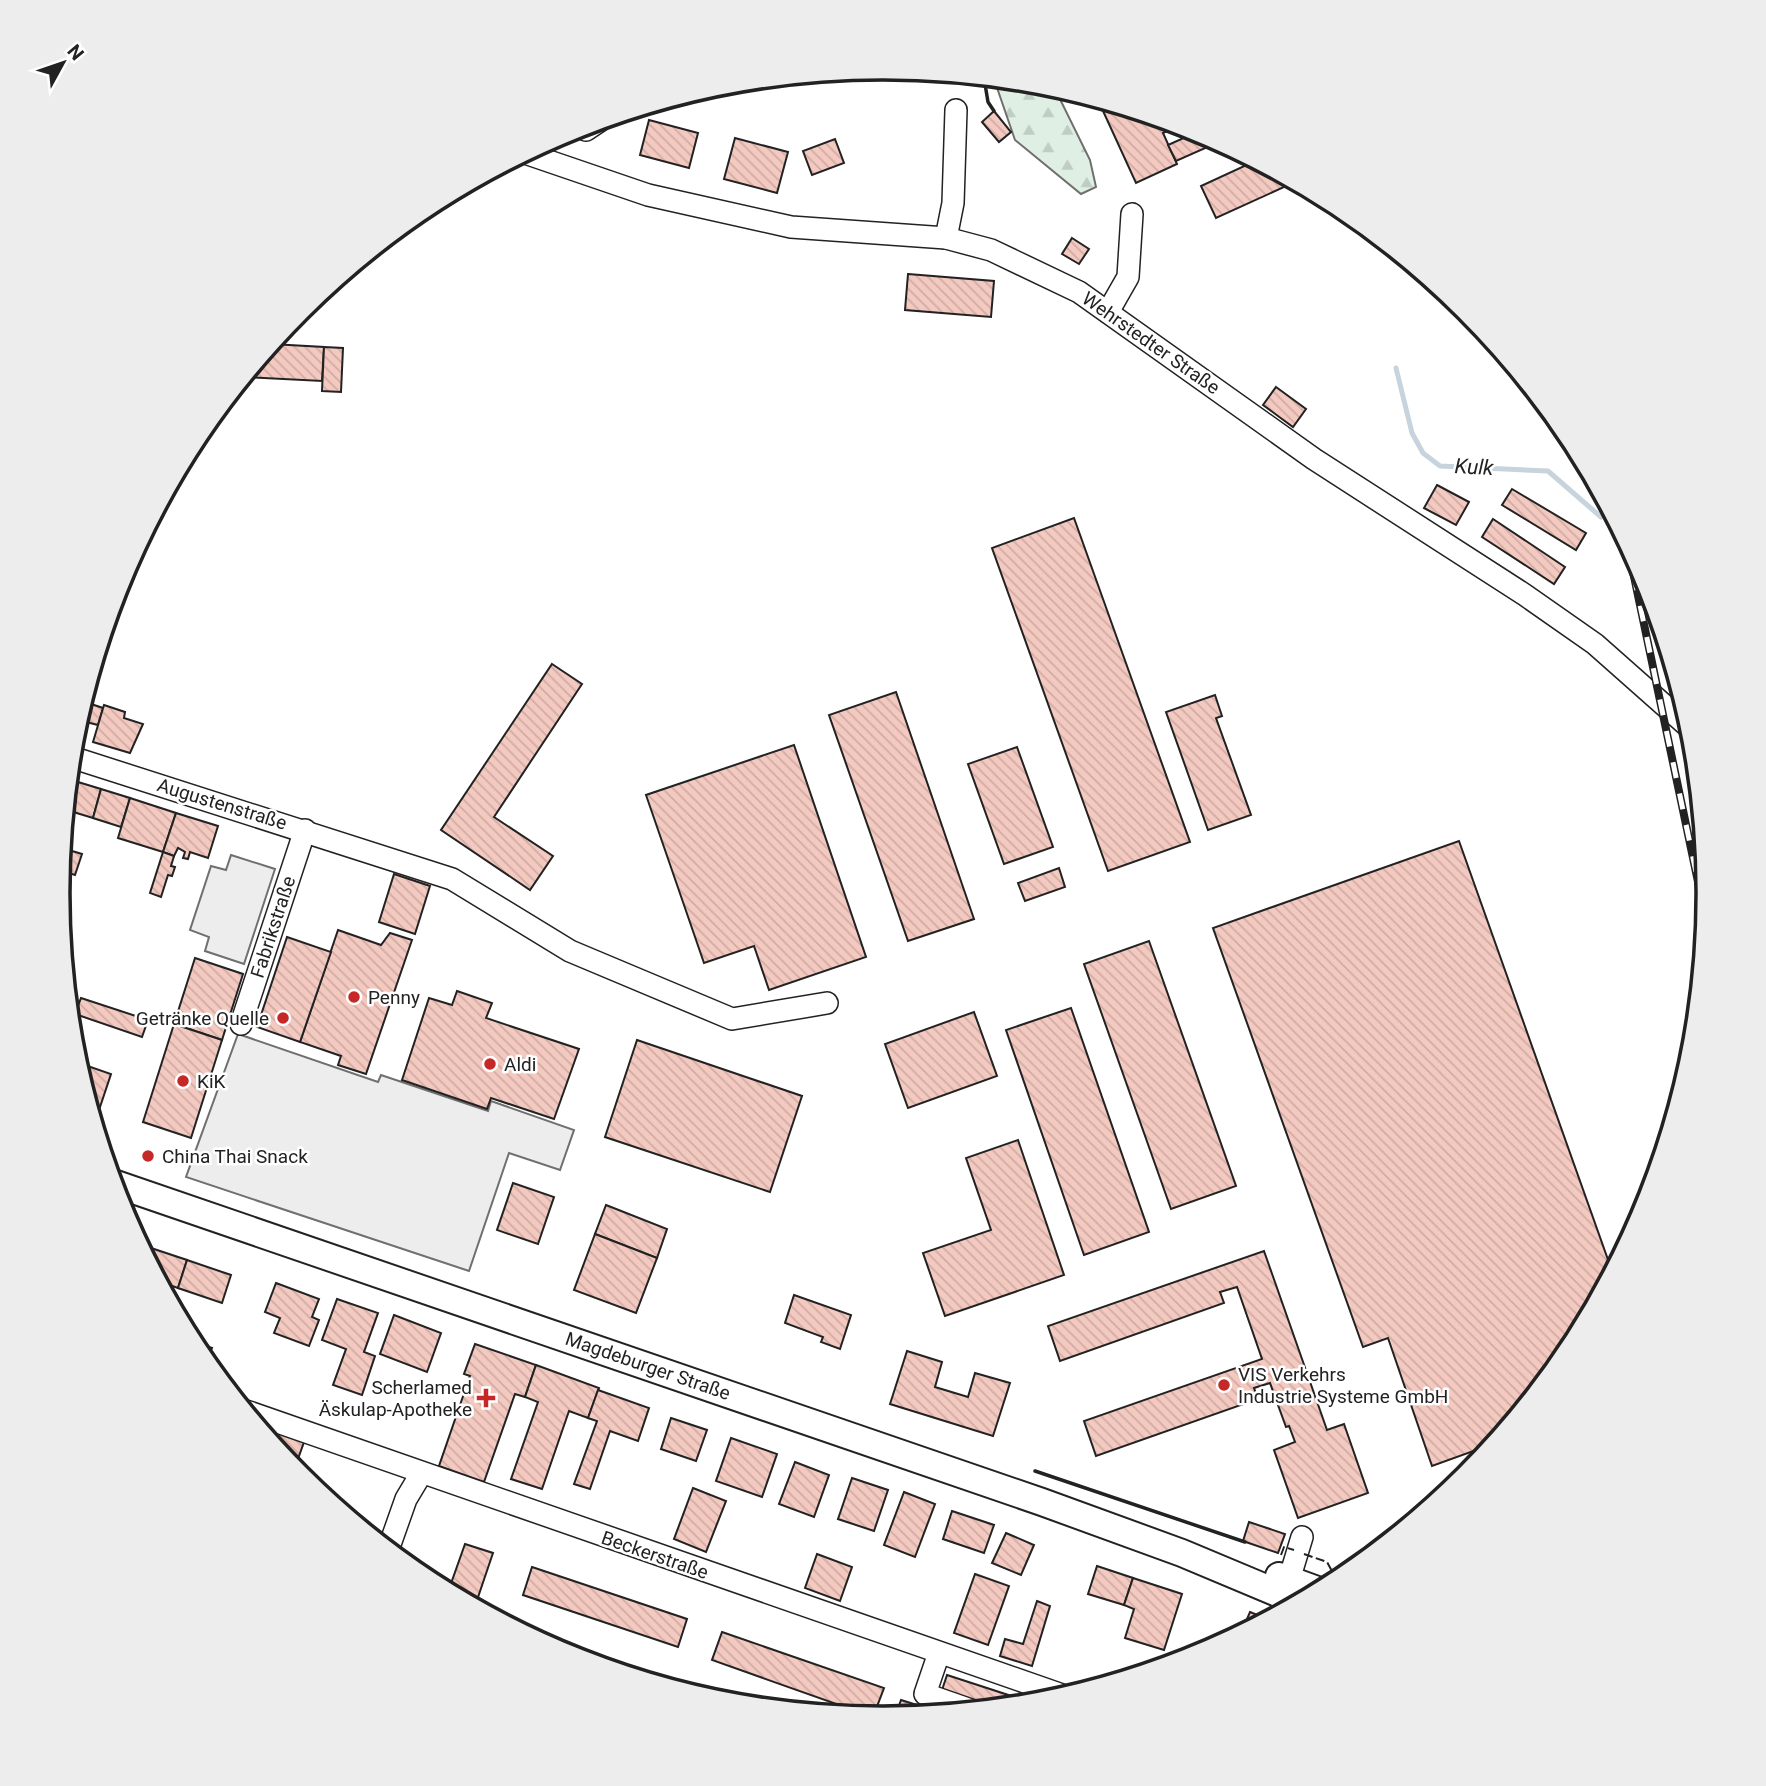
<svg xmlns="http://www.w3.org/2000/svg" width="1766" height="1786" font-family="Roboto,sans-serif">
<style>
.forest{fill:url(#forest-firs);stroke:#6f6f6f;stroke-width:2}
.parking{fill:#ededed;stroke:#6f6f6f;stroke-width:2}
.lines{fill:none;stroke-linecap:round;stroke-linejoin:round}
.stream{stroke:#c7d3dd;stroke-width:5}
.building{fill:url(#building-back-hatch);stroke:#222;stroke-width:2}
.minor-casing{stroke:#222;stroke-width:24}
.major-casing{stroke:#222;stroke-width:30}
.minor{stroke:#fff;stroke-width:21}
.major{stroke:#fff;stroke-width:26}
.rail-casing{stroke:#222;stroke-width:8}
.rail{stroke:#fff;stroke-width:5;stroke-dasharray:16;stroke-linecap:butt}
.fence{stroke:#222;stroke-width:2;stroke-dasharray:9 3.5;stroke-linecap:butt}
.wall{stroke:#222;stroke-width:3.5}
.poi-dot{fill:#c62828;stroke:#fff;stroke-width:2.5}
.labels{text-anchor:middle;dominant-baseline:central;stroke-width:5;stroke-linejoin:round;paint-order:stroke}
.street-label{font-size:19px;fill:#222;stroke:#fff}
.poi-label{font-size:19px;fill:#222;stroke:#fff;text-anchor:start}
.water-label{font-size:21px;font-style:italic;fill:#222;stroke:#fff}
.rim{fill:none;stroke:#222;stroke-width:3.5}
</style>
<defs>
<pattern id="forest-firs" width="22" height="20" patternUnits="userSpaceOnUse" patternTransform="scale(1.75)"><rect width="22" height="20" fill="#e0efe3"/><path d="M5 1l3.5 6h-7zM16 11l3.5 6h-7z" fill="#c0cdc2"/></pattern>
<pattern id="building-back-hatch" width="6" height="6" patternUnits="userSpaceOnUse" patternTransform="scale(1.75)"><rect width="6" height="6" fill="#f3c9c0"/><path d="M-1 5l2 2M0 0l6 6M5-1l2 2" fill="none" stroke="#d0aca5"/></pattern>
</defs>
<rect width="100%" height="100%" fill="#fff"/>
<path class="forest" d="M 994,79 L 1054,87 L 1090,160 L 1096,187 L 1081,194 L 1015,140 Z"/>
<g class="parking">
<path d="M 231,855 L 275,869 L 244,964 L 205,951 L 209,937 L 190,930 L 211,866 L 226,870 Z"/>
<path d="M 238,1034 L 378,1082 L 381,1075 L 488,1111 L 491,1101 L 574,1130 L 560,1170 L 509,1153 L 469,1271 L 186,1177 Z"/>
</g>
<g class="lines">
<path class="stream" d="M 1396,368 L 1412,433 L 1423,453 L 1440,466 L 1548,471 L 1601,517"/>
</g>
<g class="building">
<path d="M 1098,100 L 1180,125 L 1163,133 L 1177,164 L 1136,183 Z"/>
<path d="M 994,111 L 1011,132 L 999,142 L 982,122 Z"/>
<path d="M 649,120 L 698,133 L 689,168 L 640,155 Z"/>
<path d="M 1199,131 L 1219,142 L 1176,161 L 1168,145 Z"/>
<path d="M 735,138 L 788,152 L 777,193 L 724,179 Z"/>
<path d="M 835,139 L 844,163 L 812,175 L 803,151 Z"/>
<path d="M 1255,161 L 1295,182 L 1216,218 L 1201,186 Z"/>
<path d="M 1072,238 L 1089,249 L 1079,264 L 1062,254 Z"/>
<path d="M 908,274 L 994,281 L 991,317 L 905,310 Z"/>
<path d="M 271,344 L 324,347 L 322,381 L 244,377 Z"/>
<path d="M 324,347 L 343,348 L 341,392 L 322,391 Z"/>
<path d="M 1276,387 L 1306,409 L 1293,427 L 1263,405 Z"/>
<path d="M 1437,485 L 1469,502 L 1456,525 L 1424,508 Z"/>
<path d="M 1512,489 L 1586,533 L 1576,550 L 1502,505 Z"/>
<path d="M 1074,518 L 1190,842 L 1108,871 L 992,548 Z"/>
<path d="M 1493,519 L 1565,567 L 1554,584 L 1482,537 Z"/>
<path d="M 552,664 L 582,684 L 494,817 L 553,856 L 530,890 L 441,830 Z"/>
<path d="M 896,692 L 974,919 L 908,941 L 829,715 Z"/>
<path d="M 1215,695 L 1222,716 L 1216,718 L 1251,815 L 1208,830 L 1166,712 Z"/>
<path d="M 91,704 L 103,708 L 98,725 L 86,722 Z"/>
<path d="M 104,705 L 125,712 L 124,718 L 143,724 L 130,753 L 93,742 Z"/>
<path d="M 77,721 L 83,723 L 79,736 L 73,734 Z"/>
<path d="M 794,745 L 866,957 L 769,990 L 754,946 L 704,963 L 646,795 Z"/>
<path d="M 1017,747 L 1053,847 L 1004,864 L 968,764 Z"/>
<path d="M 78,782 L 101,789 L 93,818 L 70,811 Z"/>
<path d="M 101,789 L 130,798 L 121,827 L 93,818 Z"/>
<path d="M 130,798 L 176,813 L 163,852 L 118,838 Z"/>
<path d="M 176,813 L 218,826 L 208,858 L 190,852 L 188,859 L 183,858 L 185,852 L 178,848 L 174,856 L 163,852 Z"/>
<path d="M 1459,841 L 1612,1271 L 1569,1352 L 1493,1444 L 1432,1466 L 1388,1338 L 1363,1347 L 1213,928 Z"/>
<path d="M 62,848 L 82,854 L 75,875 L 60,870 Z"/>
<path d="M 163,852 L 174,856 L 171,866 L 175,867 L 172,876 L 168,875 L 161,897 L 150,893 Z"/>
<path d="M 1059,868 L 1065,887 L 1025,901 L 1018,883 Z"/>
<path d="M 394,874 L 430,886 L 415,934 L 379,922 Z"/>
<path d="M 338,930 L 381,945 L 390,933 L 412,940 L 366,1074 L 338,1065 L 341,1056 L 300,1042 Z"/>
<path d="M 287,937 L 331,952 L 300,1042 L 257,1027 Z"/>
<path d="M 1149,941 L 1236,1186 L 1171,1209 L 1084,964 Z"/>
<path d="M 195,958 L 243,974 L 222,1040 L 174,1024 Z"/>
<path d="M 457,991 L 492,1003 L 486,1018 L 579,1049 L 554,1119 L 491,1098 L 487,1109 L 402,1080 L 429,998 L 452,1005 Z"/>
<path d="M 81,998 L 148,1020 L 142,1037 L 75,1014 Z"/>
<path d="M 1071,1008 L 1149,1232 L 1084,1255 L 1006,1030 Z"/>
<path d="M 974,1012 L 997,1076 L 908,1108 L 885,1044 Z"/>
<path d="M 174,1024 L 222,1040 L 191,1138 L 143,1122 Z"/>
<path d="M 637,1040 L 802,1096 L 770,1192 L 605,1137 Z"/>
<path d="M 76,1062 L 111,1074 L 99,1110 L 90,1107 Z"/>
<path d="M 1018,1140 L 1064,1275 L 945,1316 L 923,1253 L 991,1230 L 966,1158 Z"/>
<path d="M 513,1183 L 554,1197 L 538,1244 L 497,1230 Z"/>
<path d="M 606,1205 L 667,1229 L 657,1258 L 595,1234 Z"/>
<path d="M 595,1234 L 657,1258 L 636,1313 L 574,1290 Z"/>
<path d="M 142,1245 L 187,1260 L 178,1288 L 160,1282 Z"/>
<path d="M 1264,1251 L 1327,1430 L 1344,1424 L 1368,1493 L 1298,1518 L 1274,1450 L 1295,1442 L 1289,1426 L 1286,1427 L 1270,1383 L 1254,1388 L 1258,1399 L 1096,1456 L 1084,1421 L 1262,1359 L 1237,1287 L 1220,1292 L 1224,1303 L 1060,1361 L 1048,1326 Z"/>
<path d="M 187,1260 L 231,1275 L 222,1303 L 178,1288 Z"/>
<path d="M 276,1283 L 319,1299 L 312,1317 L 319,1320 L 309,1346 L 274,1333 L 280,1318 L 265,1312 Z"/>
<path d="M 794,1295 L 851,1315 L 840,1349 L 821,1342 L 823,1337 L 785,1323 Z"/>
<path d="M 337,1299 L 378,1313 L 364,1352 L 375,1356 L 362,1395 L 333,1385 L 346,1349 L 322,1340 Z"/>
<path d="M 394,1315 L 441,1333 L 427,1372 L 380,1354 Z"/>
<path d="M 196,1343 L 212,1348 L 206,1363 L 194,1347 Z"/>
<path d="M 475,1344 L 536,1365 L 525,1397 L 515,1394 L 484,1482 L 439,1466 L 470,1376 L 464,1374 Z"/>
<path d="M 907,1351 L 942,1362 L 935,1387 L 968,1397 L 975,1373 L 1010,1383 L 993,1436 L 890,1404 Z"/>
<path d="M 536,1365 L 599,1388 L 588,1418 L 569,1411 L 542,1489 L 511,1479 L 538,1402 L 525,1397 Z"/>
<path d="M 598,1390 L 649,1408 L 638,1441 L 610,1431 L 590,1489 L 574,1484 L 597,1421 L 588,1418 Z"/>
<path d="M 671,1418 L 707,1430 L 696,1461 L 661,1449 Z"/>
<path d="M 257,1425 L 304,1442 L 294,1470 Z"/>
<path d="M 731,1438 L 777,1454 L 762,1497 L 716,1481 Z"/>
<path d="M 795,1462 L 829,1475 L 814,1517 L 779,1504 Z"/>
<path d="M 852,1478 L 888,1490 L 874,1531 L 838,1519 Z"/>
<path d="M 693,1488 L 726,1501 L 706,1552 L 674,1539 Z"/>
<path d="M 904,1492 L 935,1504 L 915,1557 L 884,1545 Z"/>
<path d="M 952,1511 L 994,1525 L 984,1553 L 943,1539 Z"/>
<path d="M 1249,1522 L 1285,1534 L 1278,1553 L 1243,1541 Z"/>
<path d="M 1006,1533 L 1034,1545 L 1021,1575 L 992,1563 Z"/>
<path d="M 465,1544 L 493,1553 L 475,1606 L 448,1592 Z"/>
<path d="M 817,1554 L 852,1567 L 840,1601 L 805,1588 Z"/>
<path d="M 1097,1566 L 1133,1578 L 1124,1605 L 1088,1594 Z"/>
<path d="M 532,1567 L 687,1619 L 678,1647 L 523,1595 Z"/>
<path d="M 975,1574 L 1009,1586 L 988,1645 L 954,1633 Z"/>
<path d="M 1133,1578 L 1182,1594 L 1164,1650 L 1125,1638 L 1134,1609 L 1124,1605 Z"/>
<path d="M 1037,1601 L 1050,1606 L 1032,1666 L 1000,1656 L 1005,1639 L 1023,1644 Z"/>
<path d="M 1250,1612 L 1267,1619 L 1241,1633 Z"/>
<path d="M 722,1632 L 884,1688 L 873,1717 L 712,1660 Z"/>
<path d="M 947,1675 L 1033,1703 L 993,1707 L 942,1690 Z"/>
<path d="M 901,1700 L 920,1706 L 917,1715 L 895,1717 Z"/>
</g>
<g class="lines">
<defs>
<g id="minor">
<path d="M 579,127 L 586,130 L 601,120"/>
<path d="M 525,153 L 648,195 L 791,227 L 946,238 L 991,250 L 1079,292 L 1314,459 L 1525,595 L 1595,644 L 1691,729"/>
<path d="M 946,238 L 953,203 L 956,110"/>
<path d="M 1108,312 L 1128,277 L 1132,214"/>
<path d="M 71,757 L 452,879 L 570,951 L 732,1019 L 827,1003"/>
<path d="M 241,1024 L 305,830"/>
<path d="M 246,1411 L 1065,1696"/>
<path d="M 388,1550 L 406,1499 L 421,1474"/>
<path d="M 1289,1580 L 1302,1537"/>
<path d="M 939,1653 L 925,1694 L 971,1710"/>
</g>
<g id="major">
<path d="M 113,1183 L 1042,1502 L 1182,1553 L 1299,1602"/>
<path d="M 1279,1576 L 1320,1591"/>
</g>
</defs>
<use href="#minor" class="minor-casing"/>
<use href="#major" class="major-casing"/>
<use href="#minor" class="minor"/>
<use href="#major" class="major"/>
<defs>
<path id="rail" d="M 1627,543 L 1706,920"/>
</defs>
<use href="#rail" class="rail-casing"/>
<use href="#rail" class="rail"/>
<g class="fence">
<path d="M 1304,1554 L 1327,1562 L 1333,1573 L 1344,1577"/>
<path d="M 1281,1555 L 1284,1547 L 1294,1550"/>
</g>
<g class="wall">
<path d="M 984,78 L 988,102 L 994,111"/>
<path d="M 1035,1471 L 1245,1542"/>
</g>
</g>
<g class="poi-dot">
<circle cx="354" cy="997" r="7"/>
<circle cx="283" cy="1018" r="7"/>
<circle cx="490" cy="1064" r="7"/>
<circle cx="183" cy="1081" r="7"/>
<circle cx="148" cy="1156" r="7"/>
<circle cx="1224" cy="1385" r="7"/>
<path d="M482.5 1387.5h7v7h7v7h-7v7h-7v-7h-7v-7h7z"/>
</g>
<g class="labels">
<g class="street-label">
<text transform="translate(1151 343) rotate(35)">Wehrstedter Straße</text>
<text transform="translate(222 804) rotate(17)">Augustenstraße</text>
<text transform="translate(273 927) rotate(-72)">Fabrikstraße</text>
<text transform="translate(648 1366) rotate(19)">Magdeburger Straße</text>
<text transform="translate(655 1555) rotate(19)">Beckerstraße</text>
</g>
<g class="poi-label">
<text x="368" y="997">Penny</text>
<text x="269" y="1018" text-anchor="end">Getränke Quelle</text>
<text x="504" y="1064">Aldi</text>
<text x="197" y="1081">KiK</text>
<text x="162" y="1156">China Thai Snack</text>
<text x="1238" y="1374">VIS Verkehrs<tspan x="1238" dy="22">Industrie Systeme GmbH</tspan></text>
<text x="472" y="1387" text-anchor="end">Scherlamed<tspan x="472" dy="22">Äskulap-Apotheke</tspan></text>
</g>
<g class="water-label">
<text transform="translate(1474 467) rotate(3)">Kulk</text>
</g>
</g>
<path d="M0 0H1766V1786H0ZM70 893a813 813 0 1 1 1626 0a813 813 0 1 1-1626 0Z" fill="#ededed" fill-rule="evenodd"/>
<path class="rim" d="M70 893a813 813 0 1 1 1626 0a813 813 0 1 1-1626 0Z"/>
<g transform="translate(63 63) rotate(50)" stroke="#ffffff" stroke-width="5" paint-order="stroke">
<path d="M0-5L12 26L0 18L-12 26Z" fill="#222222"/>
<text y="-10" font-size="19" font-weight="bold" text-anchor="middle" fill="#222222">N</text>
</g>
</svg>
